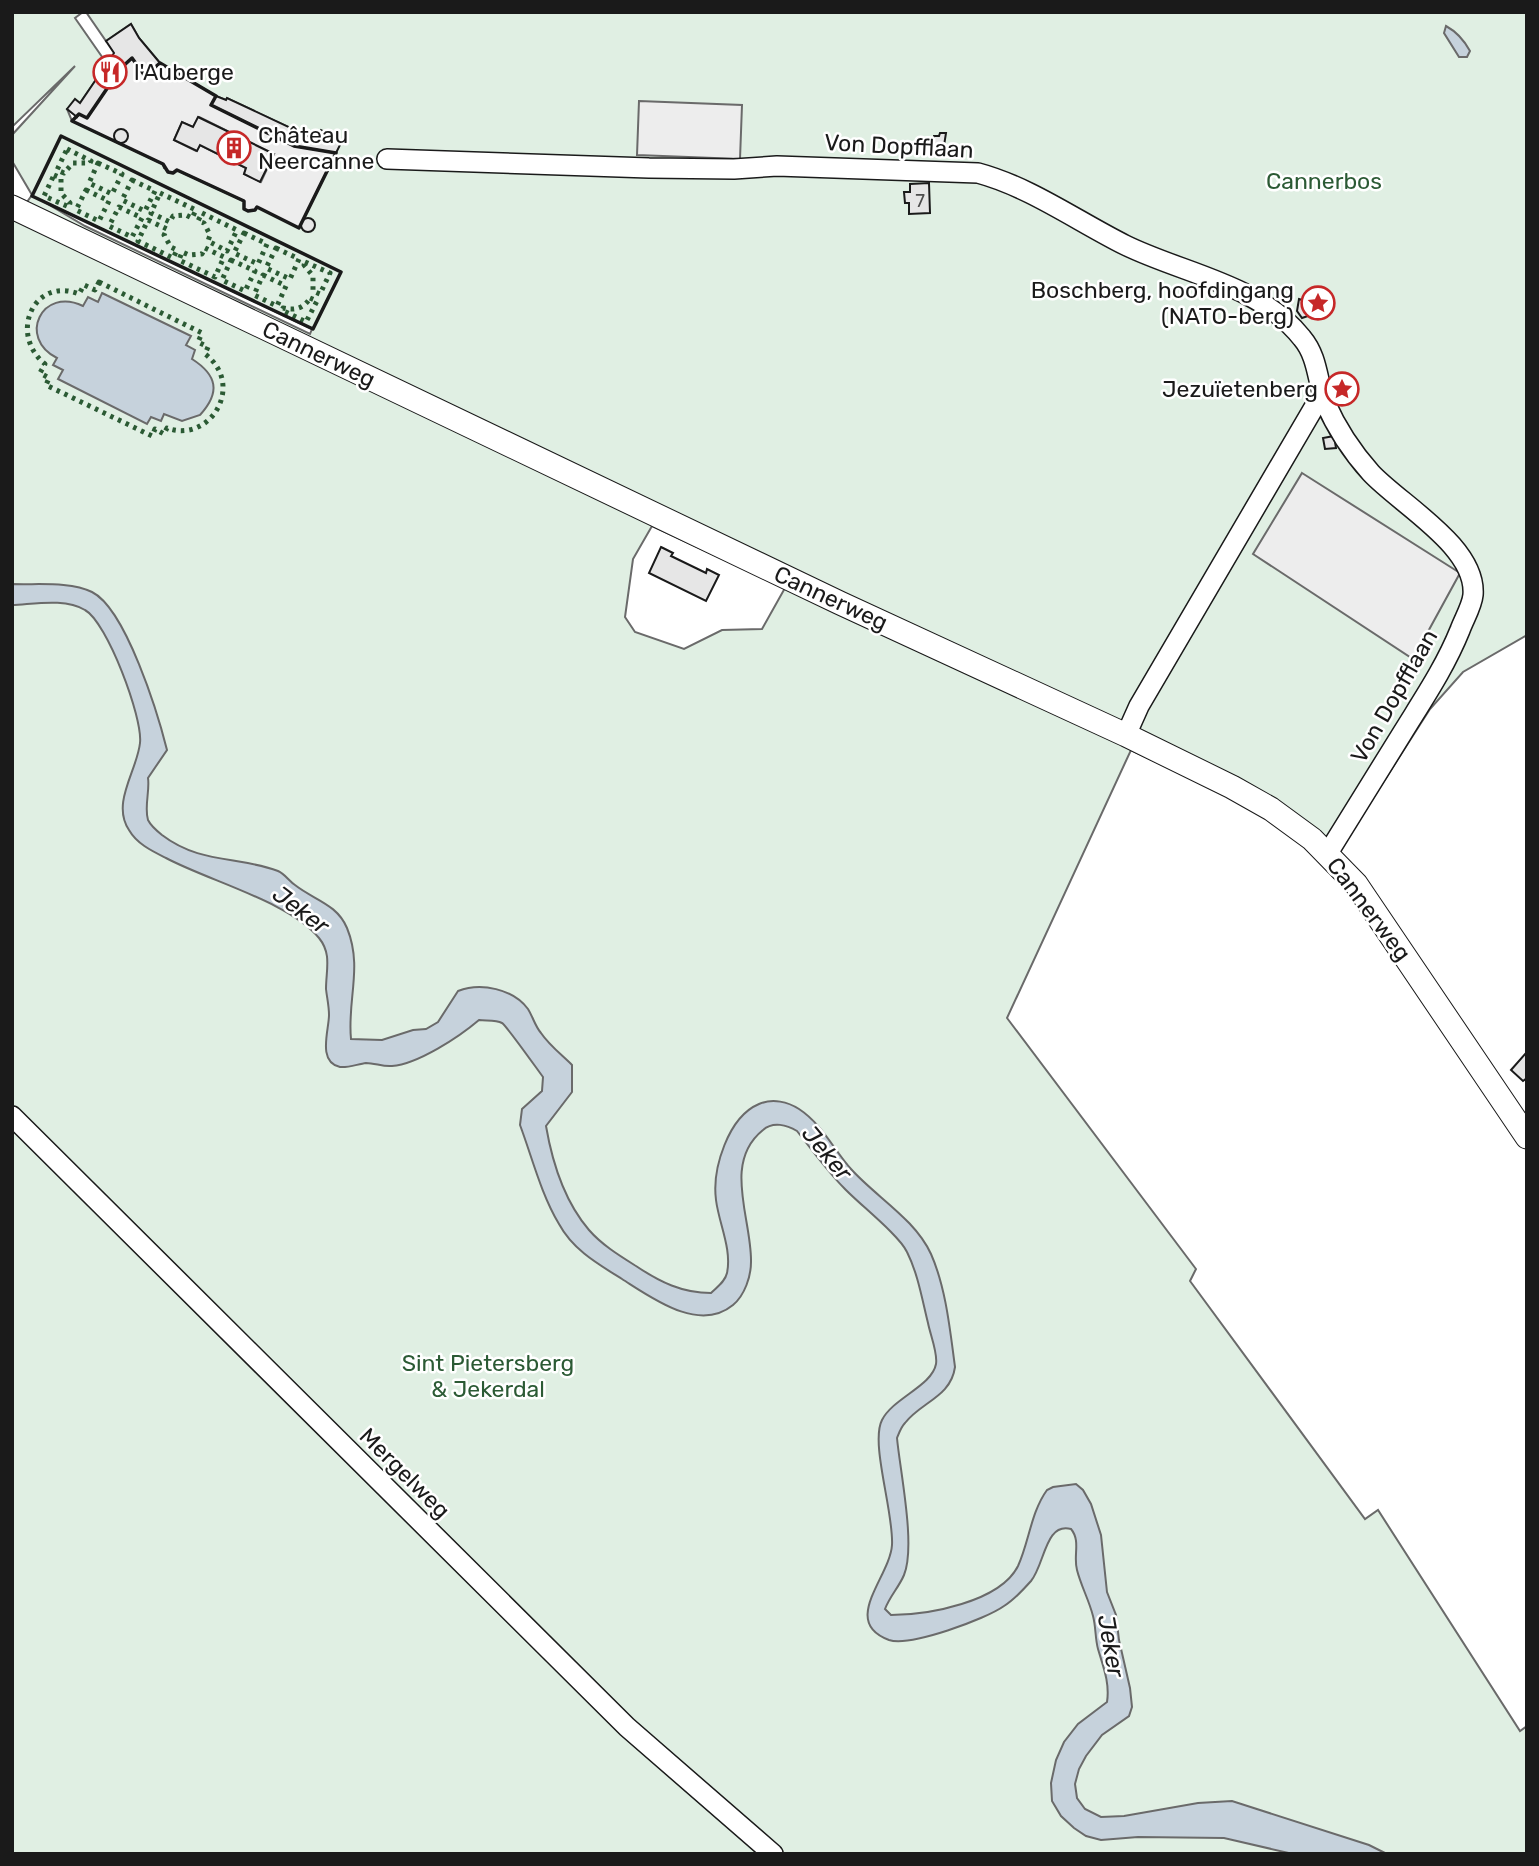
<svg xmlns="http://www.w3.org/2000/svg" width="1539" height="1866" font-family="Rubik,sans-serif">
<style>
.green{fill:#e0efe3;stroke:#6a6a6a;stroke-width:2;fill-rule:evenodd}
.parking{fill:#ededed;stroke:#6a6a6a;stroke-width:2;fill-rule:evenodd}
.water{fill:#c6d2dc;stroke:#6a6a6a;stroke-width:2}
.building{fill:#e6e6e6;stroke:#1a1a1a;stroke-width:2}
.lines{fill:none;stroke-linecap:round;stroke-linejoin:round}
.minor-casing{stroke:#1a1a1a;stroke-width:22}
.major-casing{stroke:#1a1a1a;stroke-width:25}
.minor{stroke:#fff;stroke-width:19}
.major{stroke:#fff;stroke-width:23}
.hedge{stroke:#2b5a34;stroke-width:5;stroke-dasharray:3.5 5;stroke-linecap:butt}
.wall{stroke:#1a1a1a;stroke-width:3.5}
.labels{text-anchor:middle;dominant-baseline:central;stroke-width:5;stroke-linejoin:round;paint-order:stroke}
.number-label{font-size:19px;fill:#4d4d4d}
.poi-label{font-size:23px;fill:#1a1a1a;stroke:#fff;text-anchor:start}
.street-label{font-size:23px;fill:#1a1a1a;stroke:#fff}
.park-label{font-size:23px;fill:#2b5a34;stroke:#fff}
.water-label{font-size:24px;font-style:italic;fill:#1a1a1a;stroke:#fff}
</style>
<rect width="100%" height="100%" fill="#fff"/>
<path class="green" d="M 12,12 L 83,12 L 75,18 L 107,64 L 80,103 L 67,109 L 72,121 L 163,164 L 164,168 L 177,170 L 244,201 L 244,205 L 257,207 L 299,227 L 341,142 L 316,140 L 227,98 L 226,100 L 216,96 L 160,63 L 139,38 L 131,24 L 106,41 L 86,12 L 1527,12 L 1527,635 L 1463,672 L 1430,709 L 1341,848 L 1321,858 L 1255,809 L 1131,750 L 1007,1018 L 1196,1269 L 1190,1281 L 1365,1519 L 1378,1510 L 1520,1731 L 1527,1726 L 1527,1854 L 12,1854 L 12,216 L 16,217 L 32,195 L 12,161 L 12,135 L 75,66 L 12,127 ZM 41,200 L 312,329 L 310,334 L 85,226 ZM 652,526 L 785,588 L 762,629 L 722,630 L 684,649 L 635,632 L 625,617 L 633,559 Z"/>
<g class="parking">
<path d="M 132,58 L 145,75 L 160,63 L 216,96 L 212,105 L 294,146 L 336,153 L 299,228 L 257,207 L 255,210 L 248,211 L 244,209 L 244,201 L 177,170 L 173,173 L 168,172 L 163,164 L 72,121 L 79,114 L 87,118 L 121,68 ZM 199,117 L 274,154 L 261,182 L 244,174 L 246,168 L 200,145 L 196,151 L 174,140 L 182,122 L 193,127 Z"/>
<path d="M 639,101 L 742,105 L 740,159 L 637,155 Z"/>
<path d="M 1302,473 L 1460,573 L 1413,659 L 1253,554 Z"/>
</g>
<g class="water">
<path d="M 1446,26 C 1457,32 1464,40 1470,51 L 1467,57 L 1459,57 L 1444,33 Z"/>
<path d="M 102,293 L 191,336 L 186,345 L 195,350 L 192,359 C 217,375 221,392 200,415 L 182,421 L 164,414 L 161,421 L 151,417 L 147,424 L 58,379 L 63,370 L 53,365 L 57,358 C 17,338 42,286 83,306 L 88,297 L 98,302 Z"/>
<path d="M 12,584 C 37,585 70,581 92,592 C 126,609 158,714 167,750 L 148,778 C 150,791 144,807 148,820 C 151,826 157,831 162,835 C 200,864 238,856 278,871 C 285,874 289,881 295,885 C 314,900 337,904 347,928 C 363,967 347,1000 351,1039 L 382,1040 L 413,1030 L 426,1029 L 438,1022 L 458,991 C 481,982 513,989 528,1009 C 533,1017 535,1026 541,1033 C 549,1045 562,1055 572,1065 L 572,1092 L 546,1126 C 552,1161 565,1202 589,1230 C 602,1245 620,1256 636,1266 C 660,1282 682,1293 711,1293 C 717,1287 725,1282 727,1273 C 732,1249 719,1224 716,1200 C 712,1169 728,1117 759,1104 C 773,1098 788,1102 799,1109 C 822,1124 834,1150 851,1169 C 876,1197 915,1219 931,1254 C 946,1288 950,1330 955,1367 C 951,1397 921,1402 905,1423 C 901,1427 899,1433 897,1438 C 900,1471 916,1546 904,1575 C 899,1587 890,1596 885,1609 L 891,1615 C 928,1615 1000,1602 1018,1566 C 1029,1542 1031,1512 1047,1490 L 1053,1487 L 1076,1484 L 1083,1490 L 1091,1504 L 1101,1535 L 1107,1592 L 1116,1615 L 1119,1640 L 1130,1688 L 1132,1707 L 1129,1716 L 1102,1735 L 1086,1756 L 1079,1769 L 1075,1784 L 1077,1798 L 1085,1809 L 1101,1817 L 1124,1816 L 1198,1803 L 1232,1801 L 1369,1845 L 1387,1854 L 1293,1854 L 1224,1838 L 1138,1837 L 1101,1840 L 1086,1836 L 1074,1828 L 1061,1816 L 1052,1801 L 1051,1783 L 1056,1760 L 1064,1742 L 1078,1724 L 1107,1702 C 1110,1683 1103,1666 1098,1649 C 1095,1638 1096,1627 1093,1616 C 1089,1600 1081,1586 1077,1570 C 1073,1556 1081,1541 1071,1529 C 1045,1522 1045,1564 1031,1581 C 1023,1590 1014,1600 1004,1606 C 986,1619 910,1647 889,1640 C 840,1622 890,1577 892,1545 C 894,1513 870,1443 882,1420 C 893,1398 932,1386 936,1364 C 938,1353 930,1334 928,1323 C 922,1299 918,1274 907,1252 C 899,1235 859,1204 844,1188 C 827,1171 812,1150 797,1131 C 787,1125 773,1121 763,1130 C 722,1163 752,1219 751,1262 C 751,1276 745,1295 733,1305 C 699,1333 652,1298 622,1279 C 598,1264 573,1250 559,1224 C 541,1194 532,1157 520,1125 L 522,1109 L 542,1091 L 543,1077 C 537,1069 506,1025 502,1023 C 496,1020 486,1021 479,1020 C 459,1037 418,1064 392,1066 C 383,1067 375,1063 366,1063 C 358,1064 348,1068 340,1067 C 317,1062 329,1030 329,1015 C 329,1006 327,998 326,989 C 326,970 332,954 319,938 C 290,902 209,881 166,858 C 152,851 137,844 129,830 C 111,803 137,771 140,743 C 143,718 107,622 85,610 C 65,598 35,604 12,605 Z"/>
</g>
<g class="building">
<path d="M 131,24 L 139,38 L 160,63 L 145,76 L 132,58 L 121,68 L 87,118 L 79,114 L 77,117 L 67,109 L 75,99 L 80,103 L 114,53 L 106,41 Z"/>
<path d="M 216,96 L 226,100 L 227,98 L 316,140 L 321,130 L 342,141 L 336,153 L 294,146 L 211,105 Z"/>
<path d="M 198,117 L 274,154 L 260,182 L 244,174 L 246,168 L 200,145 L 197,151 L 174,140 L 182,122 L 193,127 Z"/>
<circle cx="121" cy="136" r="7"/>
<path d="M 940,133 L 946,133 L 943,152 L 933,151 L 934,136 L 939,136 Z"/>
<path d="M 929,183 L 930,213 L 909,214 L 909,203 L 905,203 L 904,192 L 910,192 L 910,184 Z"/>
<circle cx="308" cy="225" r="7"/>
<path d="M 1299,299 L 1308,302 L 1309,309 L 1308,316 L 1302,318 L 1297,311 Z"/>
<path d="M 1334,436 L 1336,448 L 1325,449 L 1323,438 Z"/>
<path d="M 661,547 L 673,553 L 671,556 L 706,573 L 707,569 L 719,575 L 706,601 L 649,573 Z"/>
<path d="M 1526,1053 L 1527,1078 L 1523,1081 L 1511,1070 Z"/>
</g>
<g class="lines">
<defs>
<g id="minor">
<path d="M 387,159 L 649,168 L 734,169 L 777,166 L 978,173 C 1030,187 1077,221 1125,245 C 1184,274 1259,284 1302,338 C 1318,357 1317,380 1325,402 C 1336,427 1353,453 1371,473 C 1401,505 1477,547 1473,595 C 1472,606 1464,619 1460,630 C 1445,667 1424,698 1403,732 C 1378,772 1353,813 1328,853"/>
<path d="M 1126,735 L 1139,706 L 1316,404 L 1324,399"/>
<path d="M 12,1116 L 627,1727 L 773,1854"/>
</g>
<path id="major" d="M 12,207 L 840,603 L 1126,735 L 1232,787 L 1271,809 L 1312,839 L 1356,884 L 1527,1137"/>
</defs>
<use href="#minor" class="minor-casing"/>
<use href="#major" class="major-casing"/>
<use href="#minor" class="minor"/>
<use href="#major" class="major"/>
<g class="hedge">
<path d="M 67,149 L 91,161 L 90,163 L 73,163 L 64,173 L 57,170 Z"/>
<path d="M 98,163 L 122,174 L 112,194 L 89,183 Z"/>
<path d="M 54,175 L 61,178 L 61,193 L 70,203 L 69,207 L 44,196 Z"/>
<path d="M 132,180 L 155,191 L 145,211 L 122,200 Z"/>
<path d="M 86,190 L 109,201 L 99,221 L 76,210 Z"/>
<path d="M 160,193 L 196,210 L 192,218 L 186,215 L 173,216 L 170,222 L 151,213 Z"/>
<path d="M 119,207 L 142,218 L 132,237 L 109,226 Z"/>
<path d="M 202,213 L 237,230 L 227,251 L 208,241 L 210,235 L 204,223 L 198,221 Z"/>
<path d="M 148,220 L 167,229 L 164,235 L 171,247 L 177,250 L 173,258 L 138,241 Z"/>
<path d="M 244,233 L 267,244 L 258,264 L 234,253 Z"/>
<path d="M 205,248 L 224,257 L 215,277 L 179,260 L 182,252 L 189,255 L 202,254 Z"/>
<path d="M 276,248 L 299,259 L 290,279 L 266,268 Z"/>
<path d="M 231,260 L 255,271 L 245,291 L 222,280 Z"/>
<path d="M 305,262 L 330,273 L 320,294 L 313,291 L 313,276 L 304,265 Z"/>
<path d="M 263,275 L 286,286 L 277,306 L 254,295 Z"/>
<path d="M 99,282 L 202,333 L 198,342 L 208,347 L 205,354 C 246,385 210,444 167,428 L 164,434 L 155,429 L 152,436 L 46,385 L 49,378 L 40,373 L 45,364 C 8,334 34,276 79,294 L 84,285 L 95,290 Z"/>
<path d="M 310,298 L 317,301 L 306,322 L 282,310 L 283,308 C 295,311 304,308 310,298 Z"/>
</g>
<g class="wall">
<path d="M 132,58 L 145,76 L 160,63 L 216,96 L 211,105 L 294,146 L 336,153 L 299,228 L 257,207 L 255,210 L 248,211 L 244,209 L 244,201 L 177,170 L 173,173 L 168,172 L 163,164 L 72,121 L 79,114 L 87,118 L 121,68 Z"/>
<path d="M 61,136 L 341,272 L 313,329 L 32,196 Z"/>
</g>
</g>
<defs>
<symbol id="restaurant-ring" viewBox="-11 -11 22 22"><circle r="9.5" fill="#fff" stroke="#c62828" stroke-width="1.5"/><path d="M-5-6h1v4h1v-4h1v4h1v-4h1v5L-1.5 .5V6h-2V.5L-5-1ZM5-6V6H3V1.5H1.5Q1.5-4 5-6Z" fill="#c62828"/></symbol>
<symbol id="building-ring" viewBox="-11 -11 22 22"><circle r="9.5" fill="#fff" stroke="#c62828" stroke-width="1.5"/><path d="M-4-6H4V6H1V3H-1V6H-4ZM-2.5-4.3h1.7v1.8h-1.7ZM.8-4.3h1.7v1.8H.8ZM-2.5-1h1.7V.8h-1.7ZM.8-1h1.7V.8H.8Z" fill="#c62828"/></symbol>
<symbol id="sight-ring" viewBox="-11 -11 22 22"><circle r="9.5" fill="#fff" stroke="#c62828" stroke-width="1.5"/><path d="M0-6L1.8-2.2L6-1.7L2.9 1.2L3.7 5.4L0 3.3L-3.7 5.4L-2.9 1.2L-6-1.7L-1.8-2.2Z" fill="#c62828"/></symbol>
</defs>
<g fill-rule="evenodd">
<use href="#restaurant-ring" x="91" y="53" width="38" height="38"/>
<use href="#building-ring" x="215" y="129" width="38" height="38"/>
<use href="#sight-ring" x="1299" y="284" width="38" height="38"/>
<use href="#sight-ring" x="1323" y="370" width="38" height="38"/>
</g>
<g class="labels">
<g class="number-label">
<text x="920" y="200">7</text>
</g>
<g class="poi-label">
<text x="134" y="72">l'Auberge</text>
<text x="258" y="135">Château<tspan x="258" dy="26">Neercanne</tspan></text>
<text x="1294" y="290" text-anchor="end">Boschberg, hoofdingang<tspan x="1294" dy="26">(NATO-berg)</tspan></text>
<text x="1318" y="389" text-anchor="end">Jezuïetenberg</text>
</g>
<g class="street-label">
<text transform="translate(899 146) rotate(3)">Von Dopfflaan</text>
<text transform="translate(319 354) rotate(26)">Cannerweg</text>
<text transform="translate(831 598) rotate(25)">Cannerweg</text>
<text transform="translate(1394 696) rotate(-60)">Von Dopfflaan</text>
<text transform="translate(1369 909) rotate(53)">Cannerweg</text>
<text transform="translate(405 1473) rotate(45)">Mergelweg</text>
</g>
<g class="park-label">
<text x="1324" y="181">Cannerbos</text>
<text x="488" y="1363">Sint Pietersberg<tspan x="488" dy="26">&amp; Jekerdal</tspan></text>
</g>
<g class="water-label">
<text transform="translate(301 910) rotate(37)">Jeker</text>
<text transform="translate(827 1153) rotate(50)">Jeker</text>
<text transform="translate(1111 1646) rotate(80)">Jeker</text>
</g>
</g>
<rect width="1539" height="1866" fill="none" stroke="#1a1a1a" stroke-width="28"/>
</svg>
